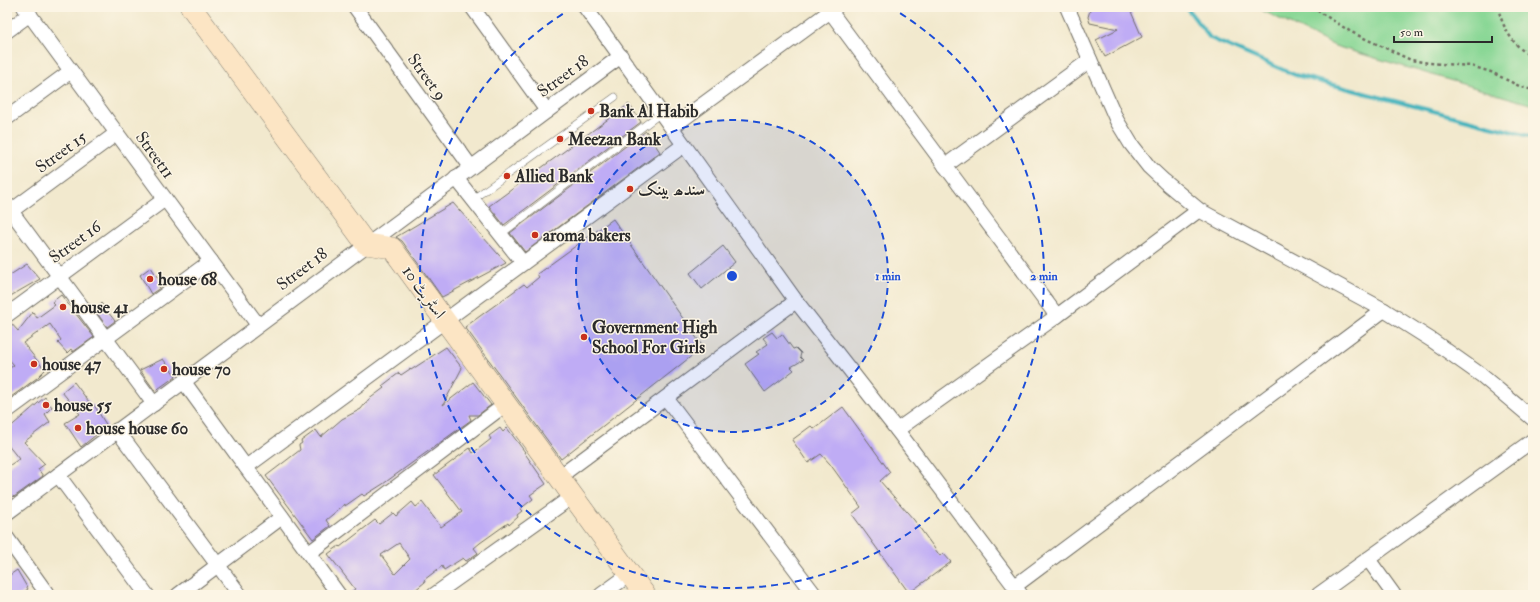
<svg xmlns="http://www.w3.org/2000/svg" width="1540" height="602" font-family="'IM FELL Double Pica',Amiri,serif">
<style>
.green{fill:#89d795;stroke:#5a8160}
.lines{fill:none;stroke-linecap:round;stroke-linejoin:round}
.stream{stroke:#45b4bd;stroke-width:4}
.building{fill:#bfacf5;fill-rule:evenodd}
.lane-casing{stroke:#716e64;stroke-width:8}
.street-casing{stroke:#716e64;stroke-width:16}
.secondary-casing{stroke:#716e64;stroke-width:22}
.path{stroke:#716e64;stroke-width:2.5;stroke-dasharray:3 3;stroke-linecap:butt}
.lane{stroke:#fff;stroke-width:7}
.street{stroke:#fff;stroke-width:14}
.secondary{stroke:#fce5c4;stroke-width:21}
.ring{fill:none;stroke:#1d4ed8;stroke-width:2;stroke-dasharray:7 5}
.poi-dot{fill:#c8321e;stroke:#fcf5e5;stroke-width:1.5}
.labels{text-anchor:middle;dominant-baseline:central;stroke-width:3;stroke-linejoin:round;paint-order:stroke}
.street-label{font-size:17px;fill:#2b2b2b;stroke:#fcf5e5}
.poi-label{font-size:17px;font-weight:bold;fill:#2b2b2b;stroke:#fcf5e5;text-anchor:start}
.centre{fill:#1d4ed8;stroke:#fcf5e5;stroke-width:2}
.ring-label{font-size:12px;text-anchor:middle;font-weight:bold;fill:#1d4ed8;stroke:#fcf5e5;stroke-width:3;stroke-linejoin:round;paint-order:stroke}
</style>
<rect width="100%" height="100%" fill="#fcf5e5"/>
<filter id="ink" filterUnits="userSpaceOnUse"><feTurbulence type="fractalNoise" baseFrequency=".025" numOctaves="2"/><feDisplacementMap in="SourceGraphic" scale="8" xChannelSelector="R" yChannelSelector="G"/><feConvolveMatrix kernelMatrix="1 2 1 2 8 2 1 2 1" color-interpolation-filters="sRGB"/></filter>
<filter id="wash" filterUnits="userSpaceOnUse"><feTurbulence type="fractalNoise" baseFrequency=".012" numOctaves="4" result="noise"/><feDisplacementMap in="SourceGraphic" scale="16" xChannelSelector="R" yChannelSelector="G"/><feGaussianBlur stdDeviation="0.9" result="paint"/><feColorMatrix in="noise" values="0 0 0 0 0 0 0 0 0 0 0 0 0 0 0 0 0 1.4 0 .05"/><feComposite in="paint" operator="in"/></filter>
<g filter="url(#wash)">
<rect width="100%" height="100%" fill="#f2e9ce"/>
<path class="green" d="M 1255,7 L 1533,7 L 1533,105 L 1335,46 Z"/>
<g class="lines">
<path class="stream" d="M 1186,7 L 1210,38 L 1295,75 L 1533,137"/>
</g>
<g id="blocks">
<g class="building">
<path d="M 1091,7 L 1129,7 L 1142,37 L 1105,57 L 1096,40 L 1118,29 L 1090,23 L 1088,17 Z"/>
<path d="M 629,104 L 641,122 L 504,225 L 489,206 Z"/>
<path d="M 646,131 L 660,152 L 525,252 L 510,233 Z"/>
<path d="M 453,203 L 506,263 L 442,297 L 402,241 L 396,237 Z"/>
<path d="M 613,219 L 703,347 L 561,459 L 465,327 L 524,284 L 527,287 L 539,277 L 537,274 Z"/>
<path d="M 723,246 L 735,262 L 702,289 L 690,273 Z"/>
<path d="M 27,264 L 40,279 L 7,298 L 7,277 Z"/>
<path d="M 151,267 L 161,283 L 158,285 L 160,288 L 151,294 L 140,275 Z"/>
<path d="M 61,295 L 94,337 L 73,352 L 71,349 L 67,353 L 58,343 L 61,340 L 50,324 L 23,343 L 45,370 L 37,378 L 7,400 L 7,370 L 14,365 L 7,357 L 7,323 L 10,322 L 18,331 L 33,312 L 37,318 L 55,305 L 52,302 Z"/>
<path d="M 101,303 L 115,321 L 107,327 L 94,309 Z"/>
<path d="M 772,332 L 777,338 L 782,334 L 793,349 L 796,348 L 801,353 L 800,357 L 803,360 L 791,367 L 794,370 L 765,392 L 745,364 L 759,354 L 756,352 L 768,344 L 763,338 Z"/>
<path d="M 446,347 L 462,368 L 443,405 L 473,382 L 491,405 L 478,415 L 469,415 L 471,420 L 383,484 L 364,496 L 362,494 L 345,506 L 345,504 L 326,520 L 330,526 L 313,539 L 266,476 L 300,450 L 299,445 L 302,443 L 301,441 L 316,430 L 321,437 L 342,419 L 361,409 L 368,400 L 384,388 L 382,386 L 399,373 L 401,375 L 410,369 L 411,370 Z"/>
<path d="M 163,359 L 176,376 L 155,391 L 140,370 Z"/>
<path d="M 74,382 L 92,406 L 94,405 L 107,426 L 81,447 L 65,423 L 80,414 L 62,392 Z"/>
<path d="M 45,397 L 52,407 L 45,414 L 50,422 L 24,442 L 45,464 L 38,469 L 43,476 L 14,497 L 13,496 L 7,500 L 7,467 L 19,459 L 7,444 L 7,430 Z"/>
<path d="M 843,407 L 890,472 L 880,481 L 914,520 L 940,556 L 943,553 L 951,562 L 909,593 L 852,514 L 861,507 L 830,464 L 821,454 L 808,463 L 792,440 L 811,426 L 814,429 Z"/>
<path d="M 500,428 L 503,432 L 507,428 L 525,452 L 524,452 L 546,484 L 530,495 L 533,499 L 520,509 L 522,511 L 517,515 L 518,517 L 509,525 L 508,523 L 480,543 L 474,548 L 478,553 L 466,561 L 463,558 L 444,570 L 442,566 L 424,580 L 425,582 L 409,595 L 347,595 L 355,589 L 328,554 L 339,546 L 340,547 L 375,520 L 379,524 L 393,513 L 396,516 L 412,502 L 416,507 L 422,502 L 441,527 L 462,512 L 434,475 L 470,448 L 473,453 L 491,439 L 489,436 ZM 399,543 L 410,559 L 395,574 L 381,555 Z"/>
<path d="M 17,570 L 28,589 L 20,595 L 7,595 L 7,577 Z"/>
</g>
</g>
</g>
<g filter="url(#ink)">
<use href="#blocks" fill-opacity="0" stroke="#716e64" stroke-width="1"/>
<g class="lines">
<defs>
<g id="lane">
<path d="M 473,199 L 615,97"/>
<path d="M 501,234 L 661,113"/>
</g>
<g id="street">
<path d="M 24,7 L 258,325"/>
<path d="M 355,7 L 471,167"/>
<path d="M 472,7 L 547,111"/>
<path d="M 585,7 L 796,301 L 897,430 L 1021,595"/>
<path d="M 827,7 L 1057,316"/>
<path d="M 1067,7 L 1117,121 L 1131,144 L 1149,167 L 1164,181 L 1199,210 L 1384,310 L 1433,341 L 1481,375 L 1533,419"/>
<path d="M 7,31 L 30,14"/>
<path d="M 7,118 L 71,71"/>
<path d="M 672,127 L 836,7"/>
<path d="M 945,166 L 1090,60"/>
<path d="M 456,178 L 523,263"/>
<path d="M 11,211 L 154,404"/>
<path d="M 7,214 L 117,133"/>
<path d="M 7,315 L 165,199"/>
<path d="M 184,382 L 339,595"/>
<path d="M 666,398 L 815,595"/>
<path d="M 7,411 L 211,261"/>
<path d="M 117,430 L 240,595"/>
<path d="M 897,430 L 1057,316 L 1199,210"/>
<path d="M 246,467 L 684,145"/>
<path d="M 58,475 L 147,595"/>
<path d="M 559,477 L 796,301"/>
<path d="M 7,513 C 211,360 416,208 621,56"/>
<path d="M 7,538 L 48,595"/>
<path d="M 309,553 L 506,404"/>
<path d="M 1368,559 L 1394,595"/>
<path d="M 1015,586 L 1384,310"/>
<path d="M 178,595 L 282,517"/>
<path d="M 434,595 L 573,496"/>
<path d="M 601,595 L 630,574"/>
<path d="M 1318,595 L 1533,440"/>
</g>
<path id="secondary" d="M 191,7 L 366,244 L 392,248 L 645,595"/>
</defs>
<use href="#lane" class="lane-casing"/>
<use href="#street" class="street-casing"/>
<use href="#secondary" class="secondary-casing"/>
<g class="path">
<path d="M 1312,7 L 1351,32 L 1411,60 L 1429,63 L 1471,66 L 1491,72 L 1521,87 L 1533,90"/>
<path d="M 1498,7 C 1502,27 1514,48 1533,57"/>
</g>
<use href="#lane" class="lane"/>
<use href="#street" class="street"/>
<use href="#secondary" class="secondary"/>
</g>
</g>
<circle cx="732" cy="276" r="156" fill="#1d4ed8" fill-opacity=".12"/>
<g class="ring">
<circle cx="732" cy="276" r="156"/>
<path d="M890 7A312 312 0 1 1 574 7"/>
</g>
<g class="poi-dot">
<circle cx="591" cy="111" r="4"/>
<circle cx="560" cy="139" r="4"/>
<circle cx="507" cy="176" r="4"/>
<circle cx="630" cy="189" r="4"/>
<circle cx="535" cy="235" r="4"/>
<circle cx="150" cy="279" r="4"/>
<circle cx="63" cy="307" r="4"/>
<circle cx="584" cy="337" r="4"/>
<circle cx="34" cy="364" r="4"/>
<circle cx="164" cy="369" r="4"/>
<circle cx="46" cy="405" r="4"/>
<circle cx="78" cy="428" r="4"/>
</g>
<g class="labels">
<g class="street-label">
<text transform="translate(563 76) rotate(-36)">Street 18</text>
<text transform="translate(427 77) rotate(54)">Street 9</text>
<text transform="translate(61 152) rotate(-36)">Street 15</text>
<text transform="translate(155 155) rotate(54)">Street11</text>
<text transform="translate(75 242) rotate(-36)">Street 16</text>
<text transform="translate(302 269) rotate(-37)">Street 18</text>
<text transform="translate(424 292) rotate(54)">اسٹریٹ 10</text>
</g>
<g class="poi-label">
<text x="599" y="111">Bank Al Habib</text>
<text x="568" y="139">Meezan Bank</text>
<text x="515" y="176">Allied Bank</text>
<text x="638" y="189">سندھ بینک</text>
<text x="543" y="235">aroma bakers</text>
<text x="158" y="279">house 68</text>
<text x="71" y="307">house 41</text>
<text x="592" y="327">Government High<tspan x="592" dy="20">School For Girls</tspan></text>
<text x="42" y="364">house 47</text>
<text x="172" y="369">house 70</text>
<text x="54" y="405">house 55</text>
<text x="86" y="428">house house 60</text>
</g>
</g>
<circle cx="732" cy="276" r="6" class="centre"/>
<g class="ring-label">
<text x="888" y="280">1 min</text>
<text x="1044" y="280">2 min</text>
</g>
<rect width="1540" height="602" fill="none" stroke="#fcf5e5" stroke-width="24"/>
<path d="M1394 36v6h98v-6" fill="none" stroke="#2b2b2b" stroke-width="2"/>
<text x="1400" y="36" font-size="12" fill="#2b2b2b" stroke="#fcf5e5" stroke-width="3" paint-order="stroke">50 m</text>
</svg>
